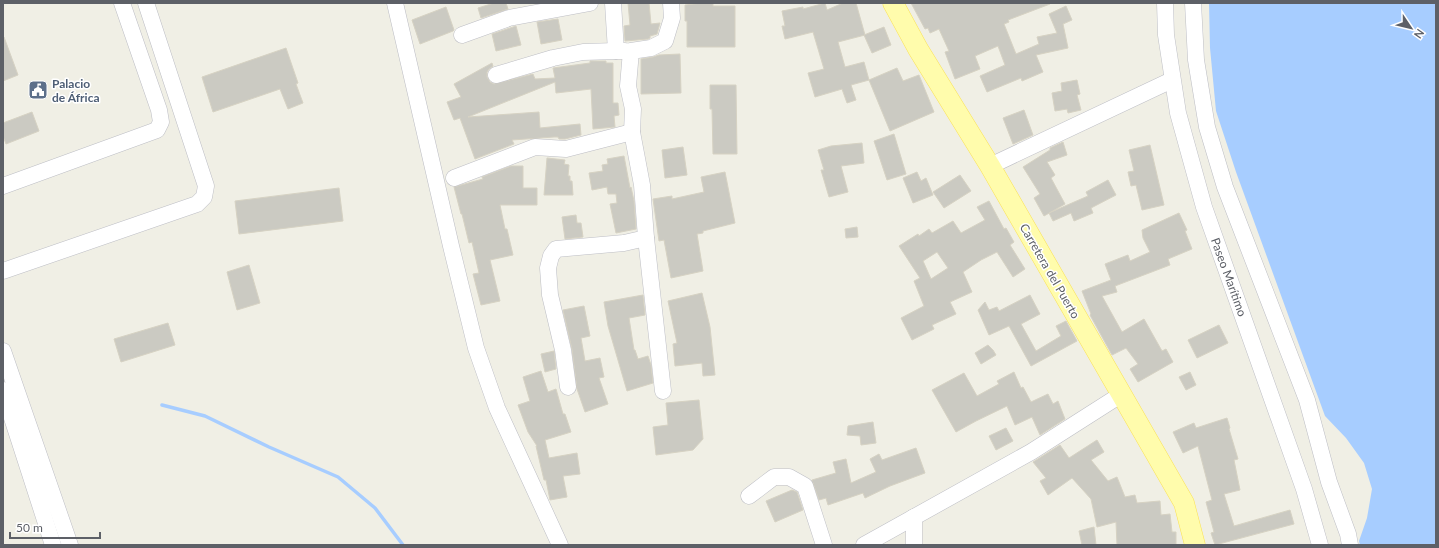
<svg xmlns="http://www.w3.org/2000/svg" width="1439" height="548" font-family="Lato,sans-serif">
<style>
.water{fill:#a7cdff}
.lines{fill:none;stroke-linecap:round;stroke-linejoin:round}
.stream{stroke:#a7cdff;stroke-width:3.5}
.building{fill:#cbcac2;stroke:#d6d2c3;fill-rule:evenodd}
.minor-casing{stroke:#bdbec5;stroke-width:17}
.major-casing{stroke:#fbe254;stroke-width:21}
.minor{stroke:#fff;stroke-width:16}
.major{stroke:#fffcac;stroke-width:20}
.labels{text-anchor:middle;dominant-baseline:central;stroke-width:3;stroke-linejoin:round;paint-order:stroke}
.service-label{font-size:12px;font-weight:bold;fill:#4e5e75;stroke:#fff;text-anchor:start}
.street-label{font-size:12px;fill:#5d6067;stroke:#fff}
</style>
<rect width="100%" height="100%" fill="#f0efe5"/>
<path class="water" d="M 1209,3 L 1436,3 L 1436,545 L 1360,545 L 1359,541 L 1367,518 L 1372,489 L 1364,463 L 1346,438 L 1325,416 L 1236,172 L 1216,111 L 1210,48 Z"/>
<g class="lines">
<path class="stream" d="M 162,405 L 205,416 L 269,447 L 338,477 L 375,508 L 403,545"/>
</g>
<g class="building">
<path d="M 494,3 L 506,3 L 508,9 L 481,18 L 478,8 Z"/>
<path d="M 628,3 L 649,3 L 651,24 L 660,23 L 657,34 L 650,36 L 650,38 L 648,39 L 625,41 L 624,26 L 630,25 Z"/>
<path d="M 702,3 L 713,3 L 713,6 L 735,6 L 735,47 L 687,47 L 687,21 L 685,21 L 685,5 Z"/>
<path d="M 825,3 L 827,10 L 843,3 L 856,3 L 865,35 L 838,42 L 845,67 L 864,62 L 869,80 L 851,85 L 856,100 L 847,103 L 842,89 L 815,97 L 808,73 L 824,69 L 813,32 L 785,39 L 782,26 L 785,26 L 782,11 L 803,7 L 803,9 Z"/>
<path d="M 911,3 L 1050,3 L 1050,4 L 1008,20 L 1009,22 L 1004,24 L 1016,54 L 1039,44 L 1037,37 L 1057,33 L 1049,14 L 1066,6 L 1072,20 L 1063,24 L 1068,48 L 1036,55 L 1043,72 L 1022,81 L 1021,78 L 987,92 L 980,76 L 1005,65 L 998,46 L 975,56 L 980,69 L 955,79 L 945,52 L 949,51 L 939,29 L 930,33 L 928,28 L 925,29 Z"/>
<path d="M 446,7 L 454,30 L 453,31 L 420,44 L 412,20 Z"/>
<path d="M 558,19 L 562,40 L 541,44 L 537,22 Z"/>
<path d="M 516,26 L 521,45 L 496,51 L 492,34 Z"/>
<path d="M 884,27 L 891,45 L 872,53 L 864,35 Z"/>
<path d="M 4,37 L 18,75 L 3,81 L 3,38 Z"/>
<path d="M 286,48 L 298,83 L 296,84 L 303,103 L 288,109 L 280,89 L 213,112 L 202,77 Z"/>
<path d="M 680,54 L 681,93 L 641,94 L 641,59 L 653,57 L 659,55 Z"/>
<path d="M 590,61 L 606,61 L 606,63 L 613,63 L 613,103 L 618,103 L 619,115 L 614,116 L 615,127 L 593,129 L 591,89 L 556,93 L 555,82 L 468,117 L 539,112 L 540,128 L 580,124 L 581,135 L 565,139 L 559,139 L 558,137 L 554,137 L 512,140 L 514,144 L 475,159 L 460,118 L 454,120 L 447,102 L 461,97 L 454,84 L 492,63 L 493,66 L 489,69 L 487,72 L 487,77 L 490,82 L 494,84 L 533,74 L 535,79 L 555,78 L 553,68 L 590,63 Z"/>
<path d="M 897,68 L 903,81 L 919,75 L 934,112 L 890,131 L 869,80 Z"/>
<path d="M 1077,80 L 1080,94 L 1077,95 L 1081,110 L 1068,113 L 1067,109 L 1055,111 L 1052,93 L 1062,91 L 1061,83 Z"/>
<path d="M 710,85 L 736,85 L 737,154 L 713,154 L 712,109 L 710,109 Z"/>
<path d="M 1024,110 L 1033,135 L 1013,144 L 1003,118 Z"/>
<path d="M 32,112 L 39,131 L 6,144 L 3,136 L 3,123 Z"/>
<path d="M 894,134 L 906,174 L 887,180 L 874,141 Z"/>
<path d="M 1063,142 L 1067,155 L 1047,162 L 1055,175 L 1051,178 L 1065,204 L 1044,216 L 1034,198 L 1040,194 L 1023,167 L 1050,150 L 1050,148 Z"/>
<path d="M 862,143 L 864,163 L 841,166 L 848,192 L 829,197 L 821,170 L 824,170 L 818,150 L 831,146 Z"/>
<path d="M 1150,145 L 1164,205 L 1142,210 L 1136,185 L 1131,186 L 1128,172 L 1134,171 L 1129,150 Z"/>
<path d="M 683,147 L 687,175 L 665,178 L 662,150 Z"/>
<path d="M 624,156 L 630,188 L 631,187 L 634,201 L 636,229 L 616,233 L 610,204 L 617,203 L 616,194 L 608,194 L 607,187 L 592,190 L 589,173 L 603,171 L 602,165 L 608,164 L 607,159 Z"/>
<path d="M 547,158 L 565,160 L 564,164 L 569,165 L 568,176 L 570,176 L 570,181 L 572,181 L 573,195 L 544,195 Z"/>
<path d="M 511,166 L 523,166 L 523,188 L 537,188 L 537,205 L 500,205 L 505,229 L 507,229 L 513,255 L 490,260 L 500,301 L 481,305 L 473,274 L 479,273 L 472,242 L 469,243 L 462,214 L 461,214 L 454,187 L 483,179 L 482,177 Z"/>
<path d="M 725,172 L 735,223 L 703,231 L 703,233 L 697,234 L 703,271 L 671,278 L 664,240 L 659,241 L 653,199 L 672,196 L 672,199 L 704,192 L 701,177 Z"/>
<path d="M 917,172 L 921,181 L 926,178 L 933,195 L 913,203 L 903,178 Z"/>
<path d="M 960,175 L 971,191 L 944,208 L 933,192 Z"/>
<path d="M 1108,180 L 1116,195 L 1091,208 L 1093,213 L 1074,221 L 1071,213 L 1053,221 L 1049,213 L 1088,196 L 1086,192 Z"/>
<path d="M 339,188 L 343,221 L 239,234 L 235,201 Z"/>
<path d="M 989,201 L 1004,229 L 1006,228 L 1014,242 L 1010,245 L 1025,269 L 1013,277 L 997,252 L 981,260 L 963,272 L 972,292 L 950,302 L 956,314 L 932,325 L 934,329 L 912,340 L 901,318 L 924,306 L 914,281 L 920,278 L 899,246 L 918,234 L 919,236 L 929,229 L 932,233 L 953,221 L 961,233 L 985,220 L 977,207 ZM 937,252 L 948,268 L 931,279 L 923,261 Z"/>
<path d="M 1179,213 L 1187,230 L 1185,231 L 1192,249 L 1168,259 L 1170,265 L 1115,286 L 1117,292 L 1102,296 L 1122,332 L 1144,319 L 1162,351 L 1166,349 L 1173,362 L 1138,382 L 1130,369 L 1138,364 L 1126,348 L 1112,355 L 1090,315 L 1091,314 L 1082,291 L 1111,280 L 1105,264 L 1128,255 L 1130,261 L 1150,252 L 1143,238 L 1142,230 Z"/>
<path d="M 576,215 L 577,223 L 581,223 L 583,237 L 565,239 L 562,217 Z"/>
<path d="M 857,227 L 858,237 L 846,238 L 845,229 Z"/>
<path d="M 249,265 L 260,303 L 237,310 L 227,272 Z"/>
<path d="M 702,293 L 710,327 L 715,375 L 703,376 L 702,363 L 675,366 L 673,344 L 677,343 L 668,301 Z"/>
<path d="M 643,295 L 645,315 L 629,318 L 634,350 L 635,350 L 638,359 L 648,356 L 651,365 L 653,383 L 627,391 L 608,326 L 604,302 Z"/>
<path d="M 1030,295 L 1040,314 L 1021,324 L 1036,351 L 1061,336 L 1056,326 L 1066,321 L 1077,341 L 1031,366 L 1009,326 L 989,335 L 978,310 L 985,302 L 989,310 L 997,307 L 999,311 Z"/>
<path d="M 584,306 L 590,336 L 581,338 L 585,361 L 600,358 L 604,377 L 599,378 L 608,404 L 585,412 L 577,389 L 572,349 L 563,310 Z"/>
<path d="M 168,323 L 175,345 L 121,362 L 114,339 Z"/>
<path d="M 1219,325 L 1228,343 L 1197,358 L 1188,340 Z"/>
<path d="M 988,345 L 993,350 L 996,355 L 981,364 L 975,353 Z"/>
<path d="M 554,351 L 556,369 L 545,372 L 541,354 Z"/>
<path d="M 541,371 L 548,392 L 556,389 L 563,414 L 565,414 L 571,432 L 545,440 L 549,458 L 577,453 L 580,474 L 563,476 L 567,497 L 550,500 L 546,480 L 544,480 L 536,446 L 537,446 L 528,432 L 518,405 L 530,401 L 523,377 Z"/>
<path d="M 1014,372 L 1021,388 L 1023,387 L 1031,402 L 1048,394 L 1053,404 L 1058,401 L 1065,419 L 1040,435 L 1032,417 L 1015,425 L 1007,406 L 976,421 L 956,432 L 932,390 L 964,373 L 977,396 L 999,384 L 997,381 Z"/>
<path d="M 1190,372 L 1196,385 L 1186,390 L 1179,377 Z"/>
<path d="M 699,400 L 703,439 L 693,450 L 656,455 L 653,427 L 668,425 L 666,403 Z"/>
<path d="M 1227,418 L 1230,428 L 1229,429 L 1238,459 L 1234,460 L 1240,490 L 1224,494 L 1234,526 L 1290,510 L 1294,524 L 1215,545 L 1211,533 L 1214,532 L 1206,502 L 1212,500 L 1198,446 L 1183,453 L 1173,432 L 1194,423 L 1196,428 Z"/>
<path d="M 873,422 L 876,443 L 861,445 L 860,436 L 847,435 L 848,426 Z"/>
<path d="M 1006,428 L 1013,441 L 996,450 L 989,436 Z"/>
<path d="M 1097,440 L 1104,452 L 1091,460 L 1108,481 L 1117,477 L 1125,497 L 1135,495 L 1137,503 L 1160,501 L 1161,515 L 1170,514 L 1172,532 L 1176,532 L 1176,545 L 1117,545 L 1116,522 L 1097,527 L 1091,499 L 1072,478 L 1048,495 L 1040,481 L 1046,478 L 1033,462 L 1060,445 L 1069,458 Z"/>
<path d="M 916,448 L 925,473 L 890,486 L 865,498 L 863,493 L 828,505 L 826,498 L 819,500 L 812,480 L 836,473 L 833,462 L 846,459 L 851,483 L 876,472 L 870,459 L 879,454 L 882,460 Z"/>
<path d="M 792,490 L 797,492 L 803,510 L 775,522 L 766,501 Z"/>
<path d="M 1094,527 L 1096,545 L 1082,545 L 1079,531 Z"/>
</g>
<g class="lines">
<defs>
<g id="minor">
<path d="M 395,3 L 451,246 L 476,348 L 497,408 L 560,545"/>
<path d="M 613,3 L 616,51 L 625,51"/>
<path d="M 1165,3 L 1166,35 L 1178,113 L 1204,207 L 1304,489 L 1320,545"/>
<path d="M 1193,3 L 1196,60 L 1207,127 L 1225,187 L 1307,400 L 1329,482 L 1348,534 L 1350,545"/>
<path d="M 462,35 L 509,18 L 590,3"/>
<path d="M 496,75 L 553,58 L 583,52 L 616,51"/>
<path d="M 990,166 L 1172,80"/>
<path d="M 454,178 L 535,147 L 566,149 L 632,132"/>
<path d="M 3,186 L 157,130 L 161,122 L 159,110 L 122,3"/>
<path d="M 646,238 L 663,391"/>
<path d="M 3,271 L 197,204 L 204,197 L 206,186 L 146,3"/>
<path d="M 3,351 L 70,545"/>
<path d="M 568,387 L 563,350 L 550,295 L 548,268 L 551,256 L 556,249 L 624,243 L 646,238 L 642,185 L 632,132 L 633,109 L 628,86 L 631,51 L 651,48 L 665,41 L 672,18 L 671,3"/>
<path d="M 3,390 L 53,545"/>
<path d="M 749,496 L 774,477 L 789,477 L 805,486 L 824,545"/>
<path d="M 864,545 L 1031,452 L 1122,394"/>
<path d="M 914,545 L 914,517"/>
</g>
<path id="major" d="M 893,3 L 918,49 L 990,166 L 1184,503 L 1195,545"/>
</defs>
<use href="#minor" class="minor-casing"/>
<use href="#major" class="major-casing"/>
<use href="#minor" class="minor"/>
<use href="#major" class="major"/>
</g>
<defs>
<symbol id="civic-square" viewBox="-11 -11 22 22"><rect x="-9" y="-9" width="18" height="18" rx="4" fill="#5c6f8a" stroke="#fff"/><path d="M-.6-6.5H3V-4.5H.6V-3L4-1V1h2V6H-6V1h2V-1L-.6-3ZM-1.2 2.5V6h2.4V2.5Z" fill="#fff"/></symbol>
</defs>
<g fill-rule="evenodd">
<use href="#civic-square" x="27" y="79" width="22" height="22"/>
</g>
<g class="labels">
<g class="service-label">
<text x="52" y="83">Palacio<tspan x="52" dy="14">de África</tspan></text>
</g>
<g class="street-label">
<text transform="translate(1050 271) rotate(60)">Carretera del Puerto</text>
<text transform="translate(1229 277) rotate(70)">Paseo Marítimo</text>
</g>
</g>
<rect width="1439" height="548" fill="none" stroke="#5d6067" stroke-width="8"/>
<g transform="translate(1411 28) rotate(125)" stroke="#ffffff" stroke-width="3" paint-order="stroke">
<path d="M0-3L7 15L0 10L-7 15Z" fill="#5d6067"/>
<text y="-6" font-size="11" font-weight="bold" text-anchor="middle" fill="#5d6067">N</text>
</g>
<path d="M10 532v6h90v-6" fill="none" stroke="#5d6067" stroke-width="2"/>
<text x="16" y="532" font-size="12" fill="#5d6067" stroke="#ffffff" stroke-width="3" paint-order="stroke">50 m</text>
</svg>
